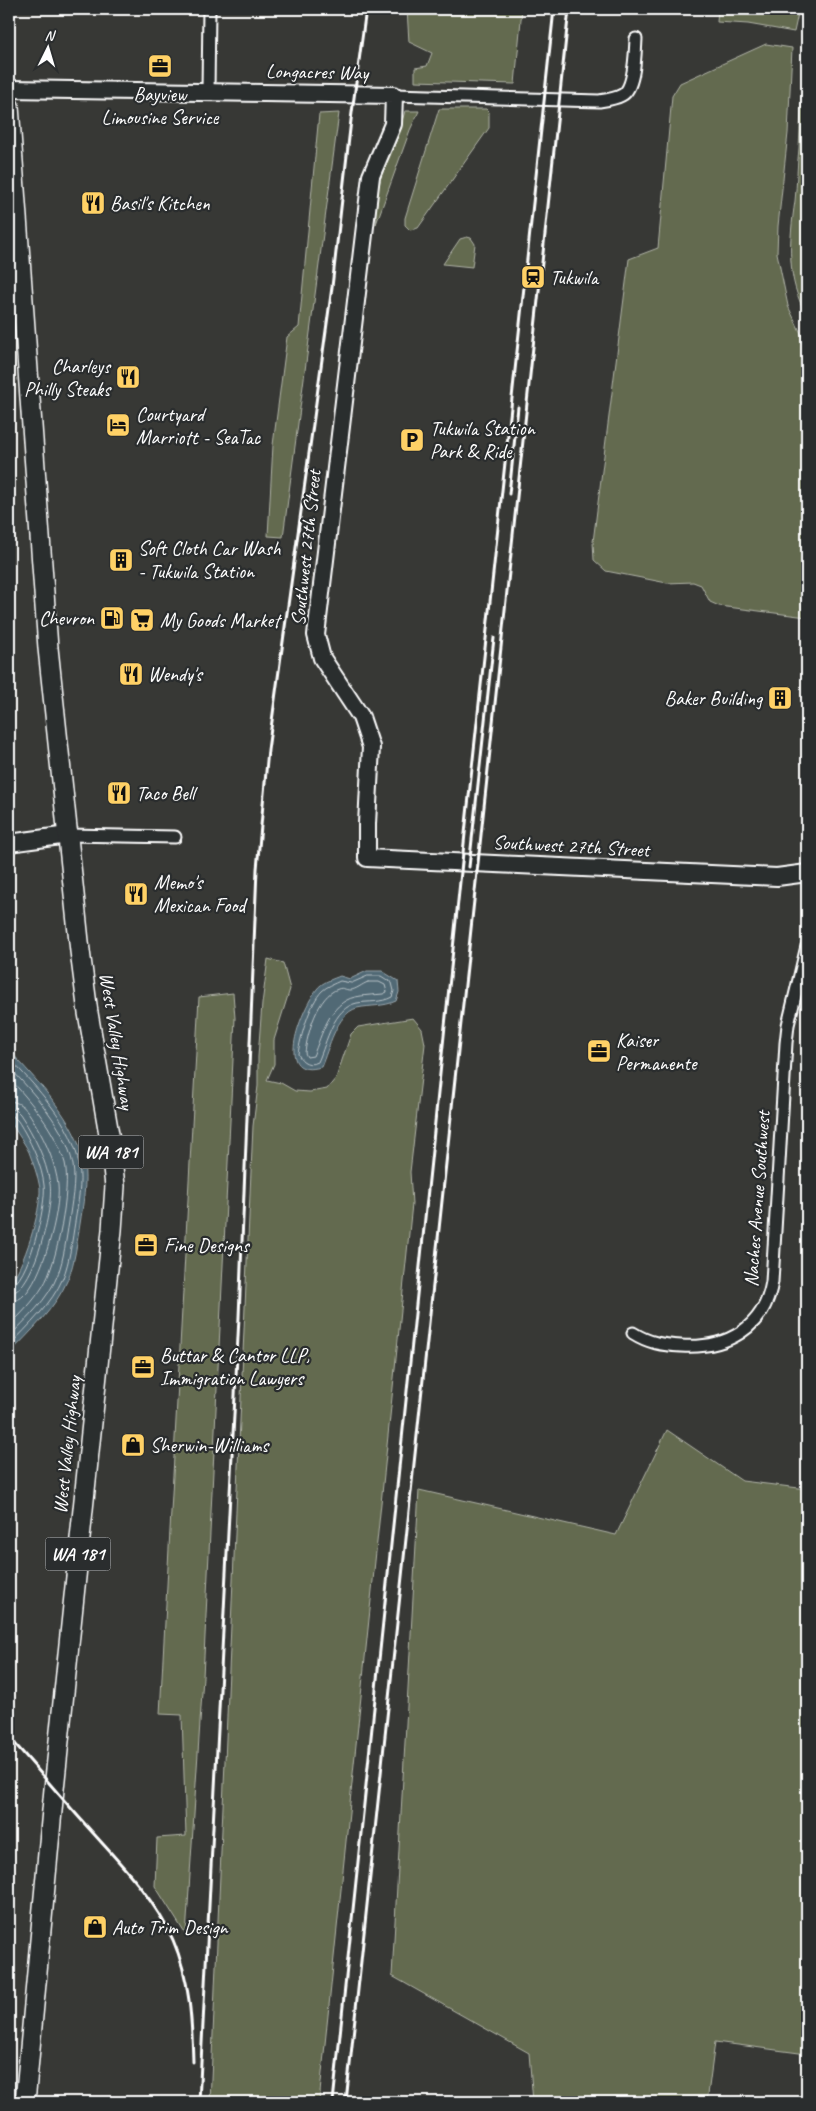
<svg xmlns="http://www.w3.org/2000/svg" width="816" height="2111" font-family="Caveat,sans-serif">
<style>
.green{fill:#636a50;stroke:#b1b4a8}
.water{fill:#516975;stroke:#97a5ac}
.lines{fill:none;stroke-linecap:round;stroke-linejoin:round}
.shore{stroke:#b9c3c8;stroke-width:1}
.street-casing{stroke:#fff;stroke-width:15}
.secondary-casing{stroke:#fff;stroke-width:20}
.primary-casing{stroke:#fff;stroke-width:22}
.street{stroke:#2a2d2e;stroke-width:11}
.secondary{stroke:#2a2d2e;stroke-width:16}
.primary{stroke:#2a2d2e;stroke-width:19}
.rail{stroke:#fff;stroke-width:3}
.labels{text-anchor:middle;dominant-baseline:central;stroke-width:4.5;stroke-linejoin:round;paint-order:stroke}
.shield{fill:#2a2d2e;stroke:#bfc0c0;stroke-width:1}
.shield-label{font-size:19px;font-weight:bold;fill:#fff}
.street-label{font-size:20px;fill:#fff;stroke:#2a2d2e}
.poi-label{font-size:20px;fill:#fff;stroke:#2a2d2e;text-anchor:start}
</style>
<rect width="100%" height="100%" fill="#373835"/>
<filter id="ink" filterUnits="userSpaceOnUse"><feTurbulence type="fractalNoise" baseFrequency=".02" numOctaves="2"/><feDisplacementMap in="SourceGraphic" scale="10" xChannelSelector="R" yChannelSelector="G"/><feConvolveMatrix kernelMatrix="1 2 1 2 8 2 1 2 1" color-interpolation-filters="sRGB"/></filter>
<g filter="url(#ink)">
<g class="green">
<path d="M 407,9 L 522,9 L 515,84 L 415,81 L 415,68 L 427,66 L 432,53 L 409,42 Z"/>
<path d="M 718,9 L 799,9 L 794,32 L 748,24 L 717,22 Z"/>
<path d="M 766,44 L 792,48 L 788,133 L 778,226 L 777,253 L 788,306 L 807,346 L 807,617 L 719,606 L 710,602 L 701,585 L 693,582 L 667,583 L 606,571 L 594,560 L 593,542 L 629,259 L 658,248 L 672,96 L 680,83 Z"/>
<path d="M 803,48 L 807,49 L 807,316 C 786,279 789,242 795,201 C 797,183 797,165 799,148 C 801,114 802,81 803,48 Z"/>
<path d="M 439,109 L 486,109 L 489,112 L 489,128 L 418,228 L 410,230 L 405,225 L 405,218 Z"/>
<path d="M 405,111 L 419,111 L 410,130 L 376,224 L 377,218 L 373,218 C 379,177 386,156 403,118 Z"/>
<path d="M 339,113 L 283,537 L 268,536 L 273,445 L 287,337 L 299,327 L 319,114 Z"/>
<path d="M 467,237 L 471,238 L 475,244 L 472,267 L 443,264 L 460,239 Z"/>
<path d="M 268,959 L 283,963 L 290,989 L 274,1040 L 274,1064 L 267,1080 L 281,1083 L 295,1091 L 310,1092 L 327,1089 L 336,1078 L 351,1034 L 358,1027 L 413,1018 L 422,1029 L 425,1044 L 410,1172 L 412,1204 L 319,2102 L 210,2102 L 253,1126 L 258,1086 L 258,1057 L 262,1004 Z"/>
<path d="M 233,993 L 235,1018 L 203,1677 L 186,1935 L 155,1886 L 157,1838 L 186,1836 L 182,1715 L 160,1714 L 199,997 Z"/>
<path d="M 667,1430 L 742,1481 L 807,1489 L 807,2054 L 715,2042 L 707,2102 L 533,2102 L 529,2053 L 392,1976 L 419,1490 L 616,1535 Z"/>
</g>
<g class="water">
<path d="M 367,971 L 382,971 L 398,981 L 399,992 L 396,1001 C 383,1007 371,1005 357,1008 C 336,1014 329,1049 321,1067 C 271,1081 303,1007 317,989 C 322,982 333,979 340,976 L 350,979 Z"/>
<path d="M 9,1050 C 37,1081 77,1121 84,1163 C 87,1183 83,1204 80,1224 C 77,1242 75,1262 68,1279 C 56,1308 30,1332 9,1354 L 9,1284 C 24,1268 41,1211 40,1188 C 38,1176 33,1163 29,1152 C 24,1141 10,1125 9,1115 C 6,1094 9,1071 9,1050 Z"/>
</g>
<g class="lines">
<g class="shore">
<path d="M 368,976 L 381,976 L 392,983 L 394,991 L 392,997 C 381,1003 369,1001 357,1003 C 333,1008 327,1042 318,1062 C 310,1066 302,1063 298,1054 C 300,1038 310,1003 322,991 C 327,986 334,984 340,981 L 351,983 Z"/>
<path d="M 368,982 L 379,982 L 385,985 L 387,992 L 383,994 C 374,995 364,995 355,997 C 329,1003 322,1035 313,1056 L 307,1057 L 305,1053 C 307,1034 318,995 338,989 C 343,987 345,990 350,990 C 356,990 362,984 368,982 Z"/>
<path d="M 9,1058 C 35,1086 74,1125 79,1165 C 82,1184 78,1203 75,1222 C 72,1240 70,1260 63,1278 C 52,1304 28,1326 9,1346"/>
<path d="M 9,1067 C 34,1094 66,1127 73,1165 C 76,1184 71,1203 69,1222 C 66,1239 64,1258 58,1274 C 49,1299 26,1319 9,1337"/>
<path d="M 9,1078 C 32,1103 55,1130 65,1163 C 71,1187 57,1265 43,1286 C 34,1301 21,1314 9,1326"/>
<path d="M 9,1101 C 24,1102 29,1113 36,1125 C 46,1142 56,1165 58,1185 C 61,1210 42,1281 23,1296 C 19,1300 14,1301 9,1301"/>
<path d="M 9,1109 L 16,1110 L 20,1114 C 34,1135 46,1159 50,1184 C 54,1206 34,1292 9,1294"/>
<path d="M 9,1115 C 17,1116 20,1125 24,1131 C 33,1147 42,1167 44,1185 C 47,1203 28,1285 9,1287"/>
</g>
<defs>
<g id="street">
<path d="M 208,91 L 209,9"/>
<path d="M 394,95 L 599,101 C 606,100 615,99 622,95 C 635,88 635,54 636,39"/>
<path d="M 68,835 L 175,837"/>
<path d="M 633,1333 C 649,1343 662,1345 681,1346 C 726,1349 764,1329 772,1282 L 786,1043 L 788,1025 L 807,946"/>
</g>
<g id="secondary">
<path d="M 9,89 L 394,95 L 393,124 L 371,176 L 316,635 L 322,658 L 361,717 L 371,747 L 367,824 L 367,858 L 777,877 L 807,873"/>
<path d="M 9,843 L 68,835"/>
</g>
<path id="primary" d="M 9,106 L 48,648 L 80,951 L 88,1013 L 110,1140 L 115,1186 L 112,1230 L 54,1789 L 25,2102"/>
</defs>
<use href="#street" class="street-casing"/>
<use href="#secondary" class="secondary-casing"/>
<use href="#primary" class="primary-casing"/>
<use href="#street" class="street"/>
<use href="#secondary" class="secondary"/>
<use href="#primary" class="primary"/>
<g class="rail">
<path d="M 509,494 L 518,407"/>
<path d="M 469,867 L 494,638"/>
<path d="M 9,1737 C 34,1765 58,1794 84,1823 C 116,1859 153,1895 173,1940 C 190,1979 192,2021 193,2062"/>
<path d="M 199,2102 L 239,1317 L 257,869 L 268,750 L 332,287 L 351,120 L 366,9"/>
<path d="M 333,2102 L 466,824 L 554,9"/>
<path d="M 346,2102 L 569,9"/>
</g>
</g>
</g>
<defs>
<symbol id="office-square" viewBox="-11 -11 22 22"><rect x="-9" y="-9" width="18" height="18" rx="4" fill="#ffd166" stroke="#2a2d2e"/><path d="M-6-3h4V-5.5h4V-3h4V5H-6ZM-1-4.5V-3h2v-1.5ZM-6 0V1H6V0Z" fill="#111"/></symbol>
<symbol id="restaurant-square" viewBox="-11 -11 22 22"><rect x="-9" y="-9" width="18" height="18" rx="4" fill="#ffd166" stroke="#2a2d2e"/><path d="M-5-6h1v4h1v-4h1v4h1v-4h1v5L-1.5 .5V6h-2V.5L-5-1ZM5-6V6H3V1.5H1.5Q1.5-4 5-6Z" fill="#111"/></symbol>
<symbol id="station-square" viewBox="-11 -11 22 22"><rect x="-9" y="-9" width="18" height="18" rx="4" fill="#ffd166" stroke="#2a2d2e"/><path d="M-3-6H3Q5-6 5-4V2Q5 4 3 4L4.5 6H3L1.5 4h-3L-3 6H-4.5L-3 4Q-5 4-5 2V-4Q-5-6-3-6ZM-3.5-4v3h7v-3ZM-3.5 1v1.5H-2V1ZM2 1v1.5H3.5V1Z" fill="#111"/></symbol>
<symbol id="hotel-square" viewBox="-11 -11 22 22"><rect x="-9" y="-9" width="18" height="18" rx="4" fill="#ffd166" stroke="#2a2d2e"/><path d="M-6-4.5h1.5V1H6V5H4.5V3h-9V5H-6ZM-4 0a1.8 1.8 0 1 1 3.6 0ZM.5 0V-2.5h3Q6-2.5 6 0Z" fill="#111"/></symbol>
<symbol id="parking-square" viewBox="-11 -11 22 22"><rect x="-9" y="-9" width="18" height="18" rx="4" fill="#ffd166" stroke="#2a2d2e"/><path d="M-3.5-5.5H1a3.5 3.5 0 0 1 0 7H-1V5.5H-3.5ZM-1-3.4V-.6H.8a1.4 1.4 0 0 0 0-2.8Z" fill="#111"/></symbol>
<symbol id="building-square" viewBox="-11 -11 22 22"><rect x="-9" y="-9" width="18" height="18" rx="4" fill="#ffd166" stroke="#2a2d2e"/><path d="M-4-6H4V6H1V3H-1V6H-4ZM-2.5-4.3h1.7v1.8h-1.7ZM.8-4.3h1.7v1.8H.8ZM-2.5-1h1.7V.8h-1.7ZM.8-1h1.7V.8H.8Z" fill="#111"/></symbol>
<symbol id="fuel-square" viewBox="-11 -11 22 22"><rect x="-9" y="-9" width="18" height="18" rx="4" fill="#ffd166" stroke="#2a2d2e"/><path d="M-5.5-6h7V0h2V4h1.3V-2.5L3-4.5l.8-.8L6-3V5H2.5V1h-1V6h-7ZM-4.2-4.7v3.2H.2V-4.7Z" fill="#111"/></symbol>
<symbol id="supermarket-square" viewBox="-11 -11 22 22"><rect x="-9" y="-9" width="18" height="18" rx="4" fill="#ffd166" stroke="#2a2d2e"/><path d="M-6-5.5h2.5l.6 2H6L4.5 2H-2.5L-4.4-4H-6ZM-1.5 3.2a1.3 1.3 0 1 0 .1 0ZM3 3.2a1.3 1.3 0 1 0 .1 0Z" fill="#111"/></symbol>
<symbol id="shop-square" viewBox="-11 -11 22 22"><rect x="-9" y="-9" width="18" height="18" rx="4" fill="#ffd166" stroke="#2a2d2e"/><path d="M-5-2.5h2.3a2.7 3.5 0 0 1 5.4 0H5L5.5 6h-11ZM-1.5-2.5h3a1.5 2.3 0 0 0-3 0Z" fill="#111"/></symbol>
</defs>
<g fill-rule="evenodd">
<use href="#office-square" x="146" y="52" width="28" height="28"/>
<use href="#restaurant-square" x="79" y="189" width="28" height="28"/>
<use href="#station-square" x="519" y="263" width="28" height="28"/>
<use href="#restaurant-square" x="114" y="363" width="28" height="28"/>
<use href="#hotel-square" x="104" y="411" width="28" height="28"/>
<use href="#parking-square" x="398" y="426" width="28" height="28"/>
<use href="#building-square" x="107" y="546" width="28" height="28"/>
<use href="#fuel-square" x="98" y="604" width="28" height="28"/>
<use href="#supermarket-square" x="128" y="606" width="28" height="28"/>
<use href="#restaurant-square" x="117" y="660" width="28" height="28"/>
<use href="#building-square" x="766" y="684" width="28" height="28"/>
<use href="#restaurant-square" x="105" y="779" width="28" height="28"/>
<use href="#restaurant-square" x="122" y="880" width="28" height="28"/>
<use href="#office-square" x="585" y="1037" width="28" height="28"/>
<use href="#office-square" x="132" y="1231" width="28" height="28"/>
<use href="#office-square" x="129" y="1353" width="28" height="28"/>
<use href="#shop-square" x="119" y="1431" width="28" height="28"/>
<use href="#shop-square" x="81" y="1913" width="28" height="28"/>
</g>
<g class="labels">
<g class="shield">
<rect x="78.5" y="1135.5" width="65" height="33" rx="4"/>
<rect x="45.5" y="1537.5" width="65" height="33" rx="4"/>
</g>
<g class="shield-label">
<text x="111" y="1152">WA 181</text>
<text x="78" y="1554">WA 181</text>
</g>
<g class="street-label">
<text transform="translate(317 72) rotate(1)">Longacres Way</text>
<text transform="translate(306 548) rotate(-84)">Southwest 27th Street</text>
<text transform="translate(571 846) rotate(3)">Southwest 27th Street</text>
<text transform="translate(117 1041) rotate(81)">West Valley Highway</text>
<text transform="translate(757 1199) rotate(-86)">Naches Avenue Southwest</text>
<text transform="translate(67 1445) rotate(-84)">West Valley Highway</text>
</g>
<g class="poi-label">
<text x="160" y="94" text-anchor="middle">Bayview<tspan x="160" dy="23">Limousine Service</tspan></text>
<text x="110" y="203">Basil's Kitchen</text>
<text x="550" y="277">Tukwila</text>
<text x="110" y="366" text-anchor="end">Charleys<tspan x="110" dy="23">Philly Steaks</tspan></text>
<text x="136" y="414">Courtyard<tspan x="136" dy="23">Marriott - SeaTac</tspan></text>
<text x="430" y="428">Tukwila Station<tspan x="430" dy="23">Park &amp; Ride</tspan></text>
<text x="138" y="548">Soft Cloth Car Wash<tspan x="138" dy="23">- Tukwila Station</tspan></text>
<text x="94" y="618" text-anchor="end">Chevron</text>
<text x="160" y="620">My Goods Market</text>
<text x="148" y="674">Wendy's</text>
<text x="762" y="698" text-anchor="end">Baker Building</text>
<text x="136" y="793">Taco Bell</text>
<text x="154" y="882">Memo's<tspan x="154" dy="23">Mexican Food</tspan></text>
<text x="616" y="1040">Kaiser<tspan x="616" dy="23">Permanente</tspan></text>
<text x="164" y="1245">Fine Designs</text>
<text x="160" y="1355">Buttar &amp; Cantor LLP,<tspan x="160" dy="23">Immigration Lawyers</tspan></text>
<text x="150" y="1445">Sherwin-Williams</text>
<text x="112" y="1927">Auto Trim Design</text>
</g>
</g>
<rect width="816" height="2111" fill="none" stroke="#2a2d2e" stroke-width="30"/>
<rect x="15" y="15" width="786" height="2081" fill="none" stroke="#fff" stroke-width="2" filter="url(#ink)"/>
<g transform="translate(48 48) rotate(5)" stroke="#2a2d2e" stroke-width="4" paint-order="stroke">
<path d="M0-4L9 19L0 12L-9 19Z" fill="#ffffff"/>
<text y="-8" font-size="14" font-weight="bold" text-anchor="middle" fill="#ffffff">N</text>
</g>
</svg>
